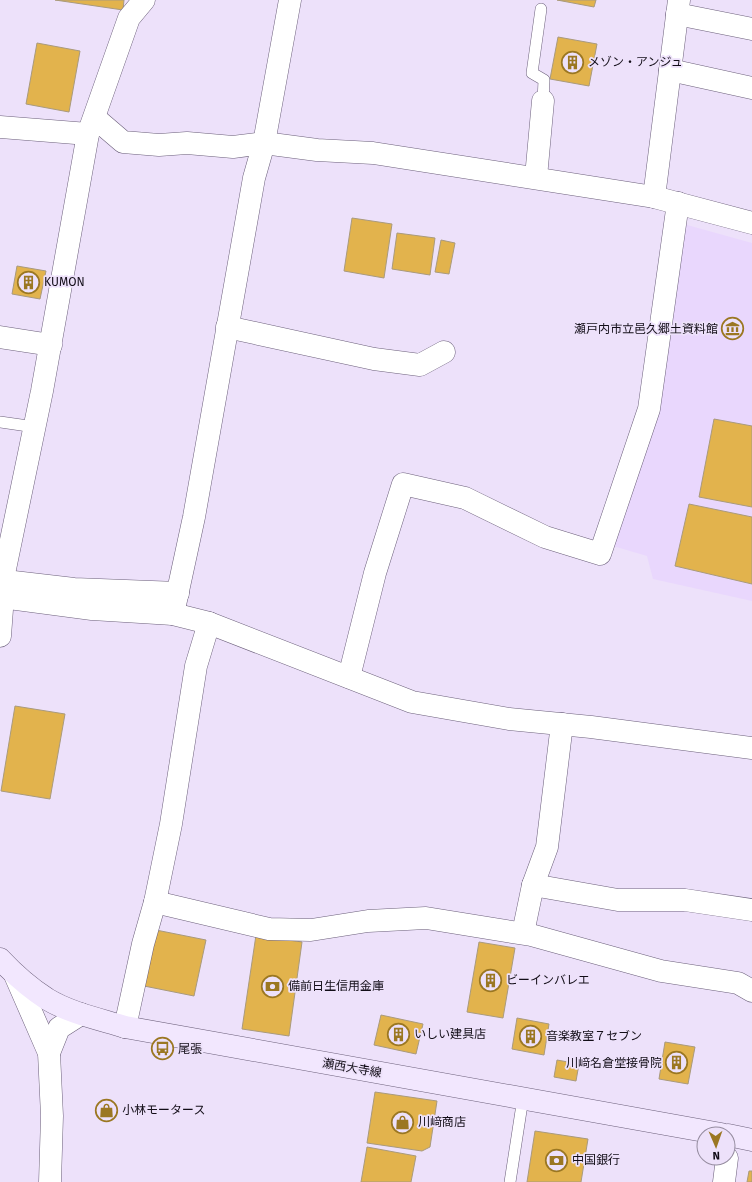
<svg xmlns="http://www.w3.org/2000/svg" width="752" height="1182" font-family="'Fira Sans','Noto Sans JP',sans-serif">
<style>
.built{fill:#e9d7fd}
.building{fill:#e2b34d;stroke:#a99a7d}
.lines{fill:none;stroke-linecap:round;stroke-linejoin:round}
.lane-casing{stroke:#6c607b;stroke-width:12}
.street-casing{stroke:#6c607b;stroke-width:23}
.secondary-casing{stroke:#6c607b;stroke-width:23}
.lane{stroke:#fff;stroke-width:11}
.street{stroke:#fff;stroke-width:22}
.secondary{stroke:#f2e7fe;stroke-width:22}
.labels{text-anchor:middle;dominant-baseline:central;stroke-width:3.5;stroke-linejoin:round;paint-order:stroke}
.poi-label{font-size:12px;fill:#120d17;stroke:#ede1fa;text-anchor:start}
.street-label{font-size:12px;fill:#120d17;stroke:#ede1fa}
</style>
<rect width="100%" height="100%" fill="#ede1fa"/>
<path class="built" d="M 680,223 L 752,243 L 752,601 L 653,579 L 647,556 L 613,546 Z"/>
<g class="building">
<path d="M 55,0 L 124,0 L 123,10 Z"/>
<path d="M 557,0 L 596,0 L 594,7 Z"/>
<path d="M 558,37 L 597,44 L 589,86 L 550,79 Z"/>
<path d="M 37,43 L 80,51 L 69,112 L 26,104 Z"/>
<path d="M 352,218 L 392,224 L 384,278 L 344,271 Z"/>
<path d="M 397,233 L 435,238 L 430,275 L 392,269 Z"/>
<path d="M 441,240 L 455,243 L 449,274 L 435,272 Z"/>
<path d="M 17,266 L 46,271 L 40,299 L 12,294 Z"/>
<path d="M 714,419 L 752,426 L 752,507 L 699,497 Z"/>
<path d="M 689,504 L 752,517 L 752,584 L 675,566 Z"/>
<path d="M 15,706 L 65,714 L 50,799 L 1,791 Z"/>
<path d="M 156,930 L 206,940 L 194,996 L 144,986 Z"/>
<path d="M 256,935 L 302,942 L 289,1036 L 242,1029 Z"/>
<path d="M 479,942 L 515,948 L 503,1018 L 467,1012 Z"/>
<path d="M 381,1015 L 423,1024 L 416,1054 L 374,1045 Z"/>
<path d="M 517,1018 L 549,1024 L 544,1055 L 512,1049 Z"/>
<path d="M 665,1042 L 695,1047 L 688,1084 L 659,1079 Z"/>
<path d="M 557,1060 L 579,1064 L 576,1081 L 554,1077 Z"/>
<path d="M 375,1092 L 437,1101 L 430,1147 L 422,1151 L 367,1143 Z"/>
<path d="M 535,1131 L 588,1139 L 581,1182 L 527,1182 Z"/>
<path d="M 367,1147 L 416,1156 L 411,1182 L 361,1182 Z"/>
<path d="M 749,1171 L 752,1171 L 752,1182 L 747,1182 Z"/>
</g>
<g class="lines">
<defs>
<g id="lane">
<path d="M 541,9 L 532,73 L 544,80 L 543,101"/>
<path d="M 0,422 L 35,427"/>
<path d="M 510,1182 L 523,1098"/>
</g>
<g id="street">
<path d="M 677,14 L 752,29"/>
<path d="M 670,70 L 752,88"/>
<path d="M 95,118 L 123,142 L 159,145 L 187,143 L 233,147 L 264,143 L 317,150 L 373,153 L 654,197 L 752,223"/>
<path d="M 0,127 L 88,134"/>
<path d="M 536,177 L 543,101"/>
<path d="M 654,197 L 679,0"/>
<path d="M 227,327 L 374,359 L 420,365 L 444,352"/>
<path d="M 0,337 L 51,345"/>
<path d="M 5,581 L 74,589 L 178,593"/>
<path d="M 0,597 L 92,609 L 173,614 L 209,623 L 412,702 L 509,719 L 591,727 L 752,748"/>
<path d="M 173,614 L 194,517 L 254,178 L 264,143 L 290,0"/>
<path d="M 0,636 L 5,569 L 42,391 L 88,134 L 129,18 L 144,0"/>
<path d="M 349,677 L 375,573 L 403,484 L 465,498 L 545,537 L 600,554 L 649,409 L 678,203"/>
<path d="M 533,885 L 547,847 L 562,724"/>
<path d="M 155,902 L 269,929 L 311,930 L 368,921 L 426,918 L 531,935 L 661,971 L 738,983 L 752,991"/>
<path d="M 523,933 L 533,885 L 618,900 L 685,900 L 752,910"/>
<path d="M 15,975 L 49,1053 L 52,1116 L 50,1182"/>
<path d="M 125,1027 L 143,944 L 155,902 L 171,824 L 196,666 L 209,623"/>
<path d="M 49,1053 L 59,1028 L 81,1014"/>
<path d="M 724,1182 L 727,1158"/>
</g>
<g id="secondary">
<path d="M 0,959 C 14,974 30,988 47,999 C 70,1013 99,1019 125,1027 L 721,1134"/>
<path d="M 728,1135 L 752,1140"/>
</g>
</defs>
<use href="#lane" class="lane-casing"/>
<use href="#street" class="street-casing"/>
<use href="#secondary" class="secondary-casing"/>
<use href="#lane" class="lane"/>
<use href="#street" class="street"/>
<use href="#secondary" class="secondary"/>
</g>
<defs>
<symbol id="building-ring" viewBox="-11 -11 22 22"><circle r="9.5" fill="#ede1fa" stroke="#9b7722" stroke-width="1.5"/><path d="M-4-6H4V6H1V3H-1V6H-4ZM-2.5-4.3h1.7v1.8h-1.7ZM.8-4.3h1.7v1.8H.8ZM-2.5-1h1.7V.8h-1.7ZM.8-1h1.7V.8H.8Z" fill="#9b7722"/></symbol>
<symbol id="museum-ring" viewBox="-11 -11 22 22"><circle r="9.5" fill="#ede1fa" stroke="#9b7722" stroke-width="1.5"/><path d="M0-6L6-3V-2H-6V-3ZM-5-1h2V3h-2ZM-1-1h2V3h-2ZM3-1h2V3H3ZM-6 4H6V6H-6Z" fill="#9b7722"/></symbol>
<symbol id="bank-ring" viewBox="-11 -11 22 22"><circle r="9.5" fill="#ede1fa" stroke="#9b7722" stroke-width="1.5"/><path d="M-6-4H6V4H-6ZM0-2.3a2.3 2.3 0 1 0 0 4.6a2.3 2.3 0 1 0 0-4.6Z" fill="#9b7722"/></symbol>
<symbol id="bus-ring" viewBox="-11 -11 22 22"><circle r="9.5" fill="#ede1fa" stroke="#9b7722" stroke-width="1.5"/><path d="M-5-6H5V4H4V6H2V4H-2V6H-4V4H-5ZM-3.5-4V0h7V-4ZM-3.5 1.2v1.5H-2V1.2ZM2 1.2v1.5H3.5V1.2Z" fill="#9b7722"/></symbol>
<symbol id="shop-ring" viewBox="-11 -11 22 22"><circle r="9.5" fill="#ede1fa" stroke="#9b7722" stroke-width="1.5"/><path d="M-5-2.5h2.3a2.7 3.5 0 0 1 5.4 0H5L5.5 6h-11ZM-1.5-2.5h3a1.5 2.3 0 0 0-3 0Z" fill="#9b7722"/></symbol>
</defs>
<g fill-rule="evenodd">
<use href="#building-ring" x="560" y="50" width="25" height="25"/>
<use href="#building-ring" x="16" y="270" width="25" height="25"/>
<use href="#museum-ring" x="720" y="316" width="25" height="25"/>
<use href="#building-ring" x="478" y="968" width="25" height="25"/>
<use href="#bank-ring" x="260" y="974" width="25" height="25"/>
<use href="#building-ring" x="386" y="1022" width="25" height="25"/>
<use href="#building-ring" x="518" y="1024" width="25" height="25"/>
<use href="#bus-ring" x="150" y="1036" width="25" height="25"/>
<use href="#building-ring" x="664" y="1050" width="25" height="25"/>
<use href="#shop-ring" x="94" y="1098" width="25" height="25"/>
<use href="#shop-ring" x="390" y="1110" width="25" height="25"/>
<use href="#bank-ring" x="544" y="1148" width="25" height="25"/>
</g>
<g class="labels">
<g class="poi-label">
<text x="588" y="62">メゾン・アンジュ</text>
<text x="44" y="282">KUMON</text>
<text x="718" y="329" text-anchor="end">瀬戸内市立邑久郷土資料館</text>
<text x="506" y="980">ビーインバレエ</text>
<text x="288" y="986">備前日生信用金庫</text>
<text x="414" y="1034">いしい建具店</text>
<text x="546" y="1036">音楽教室７セブン</text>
<text x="178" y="1049">尾張</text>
<text x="662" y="1063" text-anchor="end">川﨑名倉堂接骨院</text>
<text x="122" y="1110">小林モータース</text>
<text x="418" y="1122">川﨑商店</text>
<text x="572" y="1160">中国銀行</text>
</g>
<g class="street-label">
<text transform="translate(352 1068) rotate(10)">瀬西大寺線</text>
</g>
</g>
<g transform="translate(716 1146) rotate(178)"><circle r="19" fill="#ede1fa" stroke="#958c9f"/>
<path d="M0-3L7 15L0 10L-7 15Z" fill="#9b7722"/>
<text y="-6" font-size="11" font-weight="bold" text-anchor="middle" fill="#120d17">N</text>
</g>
</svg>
